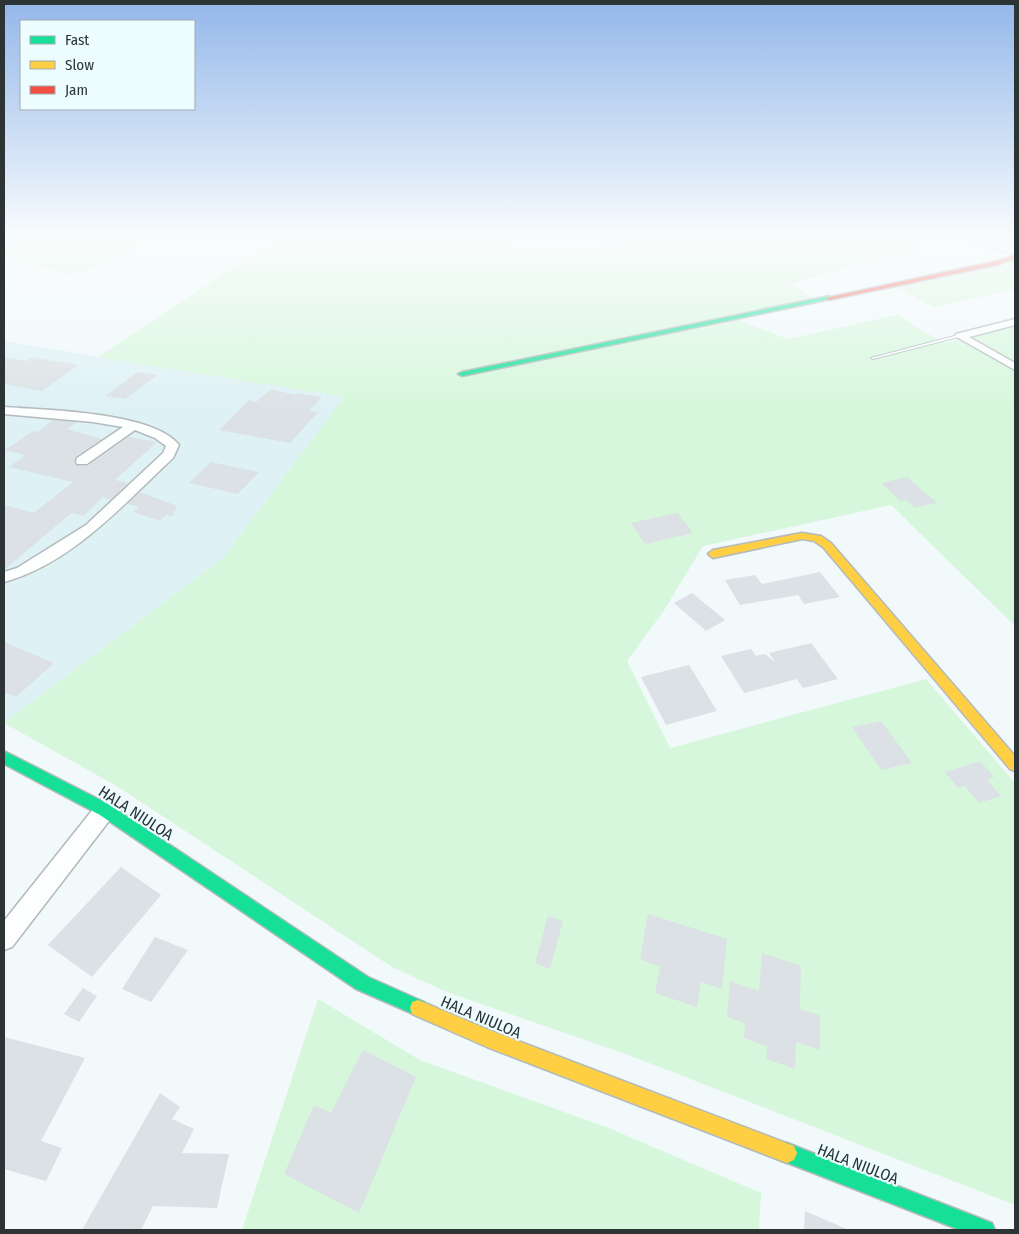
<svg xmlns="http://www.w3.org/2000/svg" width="1019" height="1234" font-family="'Fira Sans Condensed',sans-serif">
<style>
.built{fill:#def1f5}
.green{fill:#d6f7db}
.building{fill:#dbe1e4}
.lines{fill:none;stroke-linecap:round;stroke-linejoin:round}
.lane-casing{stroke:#b3babc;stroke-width:2}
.street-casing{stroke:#b3babc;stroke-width:3}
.fast-casing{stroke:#b3babc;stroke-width:3}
.slow-casing{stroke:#b3babc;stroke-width:3}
.jam-casing{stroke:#b3babc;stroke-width:3}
.lane{fill:#fdfefe;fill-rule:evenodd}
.street{fill:#fdfefe;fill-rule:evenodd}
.fast{fill:#16e098;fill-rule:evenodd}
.slow{fill:#ffcf43;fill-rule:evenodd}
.jam{fill:#f24e42;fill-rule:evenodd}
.labels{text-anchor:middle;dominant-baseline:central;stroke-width:4.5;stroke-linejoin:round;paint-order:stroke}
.near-street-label{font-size:16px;fill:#2d3435;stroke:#edfcff}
</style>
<rect width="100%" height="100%" fill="#f1f9fb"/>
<path class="built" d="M 4,341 L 345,397 L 223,558 L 4,723 Z"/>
<g class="green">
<path d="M 4,237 L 164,237 L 72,275 L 4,257 Z"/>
<path d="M 287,237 L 469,237 L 517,246 L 568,247 L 633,243 L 656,237 L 942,237 L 956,241 L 893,253 L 791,284 L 814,299 L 739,320 L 788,339 L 897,315 L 943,343 L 1015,327 L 1015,626 L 891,505 L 703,546 L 663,612 L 627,661 L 670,748 L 926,679 L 1015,783 L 1015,1205 L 631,1056 L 447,992 L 392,967 L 120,788 L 4,723 L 223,558 L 344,397 L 98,357 L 228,271 Z"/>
<path d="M 970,237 L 1015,237 L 1015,249 Z"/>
<path d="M 1015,260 L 1015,289 L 934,307 L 895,287 L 1003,265 Z"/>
<path d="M 318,999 L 420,1060 L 611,1129 L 761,1193 L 759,1230 L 242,1230 Z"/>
</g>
<g class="building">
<path d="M 4,357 L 26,361 L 31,357 L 78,365 L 42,391 L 4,384 Z"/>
<path d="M 138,372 L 157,375 L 125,399 L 105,396 Z"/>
<path d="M 271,389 L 295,395 L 297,393 L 322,397 L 309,411 L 318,412 L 290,443 L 219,430 L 249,400 L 256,402 Z"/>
<path d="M 53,420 L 77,422 L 67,429 L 102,439 L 76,456 L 74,462 L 77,466 L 88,466 L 129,437 L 157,442 L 115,480 L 128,483 L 111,500 L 103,497 L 84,516 L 71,513 L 4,570 L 4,505 L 34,513 L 73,482 L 9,467 L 26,455 L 5,450 L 33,431 L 38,432 Z"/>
<path d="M 211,462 L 259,472 L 238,494 L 189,483 Z"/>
<path d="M 907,477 L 937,503 L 915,508 L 906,500 L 901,501 L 881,483 Z"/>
<path d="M 140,492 L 177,506 L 172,517 L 166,515 L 160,521 L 133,512 L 139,507 L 127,504 Z"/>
<path d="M 678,513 L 693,533 L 645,544 L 631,523 Z"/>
<path d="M 820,572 L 840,597 L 804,604 L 798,595 L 740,605 L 725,580 L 755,575 L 762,584 Z"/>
<path d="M 692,593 L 725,620 L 706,631 L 674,603 Z"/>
<path d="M 4,642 L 54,663 L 16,697 L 4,692 Z"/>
<path d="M 811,643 L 838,679 L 803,688 L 797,679 L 744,693 L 721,656 L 751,649 L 756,656 L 765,654 L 775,662 L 769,653 Z"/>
<path d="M 689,665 L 717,711 L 666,725 L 641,677 Z"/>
<path d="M 881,721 L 912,763 L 881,770 L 852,727 Z"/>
<path d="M 980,761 L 994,777 L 987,780 L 1001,796 L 979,803 L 965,786 L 958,788 L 945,772 Z"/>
<path d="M 121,867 L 161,895 L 92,977 L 48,945 Z"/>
<path d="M 648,914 L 727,939 L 722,989 L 701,982 L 697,1007 L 655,993 L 660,967 L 640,959 Z"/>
<path d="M 548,916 L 563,921 L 550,969 L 535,963 Z"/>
<path d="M 155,937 L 188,950 L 151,1002 L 122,989 Z"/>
<path d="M 762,953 L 801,966 L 800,1009 L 820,1015 L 820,1050 L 796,1042 L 795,1069 L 766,1059 L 767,1046 L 744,1038 L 745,1023 L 727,1017 L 730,981 L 759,991 Z"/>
<path d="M 83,988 L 97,996 L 79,1022 L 64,1014 Z"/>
<path d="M 4,1037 L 85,1058 L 41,1141 L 62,1148 L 46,1181 L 4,1169 Z"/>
<path d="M 363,1050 L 416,1077 L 359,1213 L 284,1174 L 314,1105 L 331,1113 Z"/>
<path d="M 160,1093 L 180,1107 L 172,1119 L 194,1129 L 182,1153 L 229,1154 L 217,1208 L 153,1206 L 141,1230 L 82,1230 Z"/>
<path d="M 805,1211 L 849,1230 L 804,1230 Z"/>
</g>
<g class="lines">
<defs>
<path id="lane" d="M 958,335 L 962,336 L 873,359 L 871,358 Z"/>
<g id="street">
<path d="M 954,237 L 967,237 L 1015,249 L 1015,254 Z"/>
<path d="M 1015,319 L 1015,325 L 969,337 L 1015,363 L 1015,370 L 955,336 L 956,334 Z"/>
<path d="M 4,407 C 45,410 154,412 179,445 L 173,458 C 124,504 71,564 4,582 L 4,572 L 17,568 L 86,525 L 163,453 L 166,446 L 155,438 L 135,430 L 87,464 L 77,464 L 76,461 L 77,458 L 123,427 L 93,422 L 4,414 Z"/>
<path d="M 105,801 L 112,803 L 115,810 L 112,817 L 12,947 L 4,950 L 4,921 L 98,803 Z"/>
</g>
<g id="fast">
<path d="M 829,296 L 832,298 L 831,299 L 462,376 L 458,374 L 462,372 Z"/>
<path d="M 4,751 L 110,805 L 368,977 L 424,1002 L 426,1008 L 424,1014 L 418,1016 L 356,989 L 100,815 L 4,764 Z"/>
<path d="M 787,1143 L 992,1223 L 995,1230 L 960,1230 L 780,1160 L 777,1153 L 780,1146 Z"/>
</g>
<g id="slow">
<path d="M 802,533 L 821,536 L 831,543 L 1015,756 L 1015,771 L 1010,769 L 823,547 L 814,541 L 802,539 L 713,558 L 708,554 L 713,550 Z"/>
<path d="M 418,1000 L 489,1030 L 794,1146 L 797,1153 L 794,1160 L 787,1163 L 487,1047 L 412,1014 L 410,1008 L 412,1002 Z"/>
</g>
<path id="jam" d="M 1015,255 L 1015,259 L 997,265 L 829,300 L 826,298 L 996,261 Z"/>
</defs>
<use href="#lane" class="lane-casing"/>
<use href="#street" class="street-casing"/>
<use href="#fast" class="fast-casing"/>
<use href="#slow" class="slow-casing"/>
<use href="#jam" class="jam-casing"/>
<use href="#lane" class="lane"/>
<use href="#street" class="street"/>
<use href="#fast" class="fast"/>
<use href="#slow" class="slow"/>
<use href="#jam" class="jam"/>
</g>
<linearGradient id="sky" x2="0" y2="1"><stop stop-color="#93b7ea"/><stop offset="0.58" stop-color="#f9fcfd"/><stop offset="1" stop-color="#f9fcfd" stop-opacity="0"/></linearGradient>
<rect width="1019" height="410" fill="url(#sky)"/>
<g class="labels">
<g class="near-street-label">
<text transform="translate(136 813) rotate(33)">HALA NIULOA</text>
<text transform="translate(481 1017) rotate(23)">HALA NIULOA</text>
<text transform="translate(858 1164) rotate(21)">HALA NIULOA</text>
</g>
</g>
<rect width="1019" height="1234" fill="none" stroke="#2d3435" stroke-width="10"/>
<rect x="20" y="20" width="175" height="90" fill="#edfcff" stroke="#a0acae"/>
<rect x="30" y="36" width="25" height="8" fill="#16e098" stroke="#a0acae"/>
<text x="65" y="45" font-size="15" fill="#2d3435">Fast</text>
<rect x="30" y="61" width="25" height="8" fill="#ffcf43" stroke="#a0acae"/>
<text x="65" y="70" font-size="15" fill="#2d3435">Slow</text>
<rect x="30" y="86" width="25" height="8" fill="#f24e42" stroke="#a0acae"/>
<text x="65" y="95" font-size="15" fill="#2d3435">Jam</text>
</svg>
